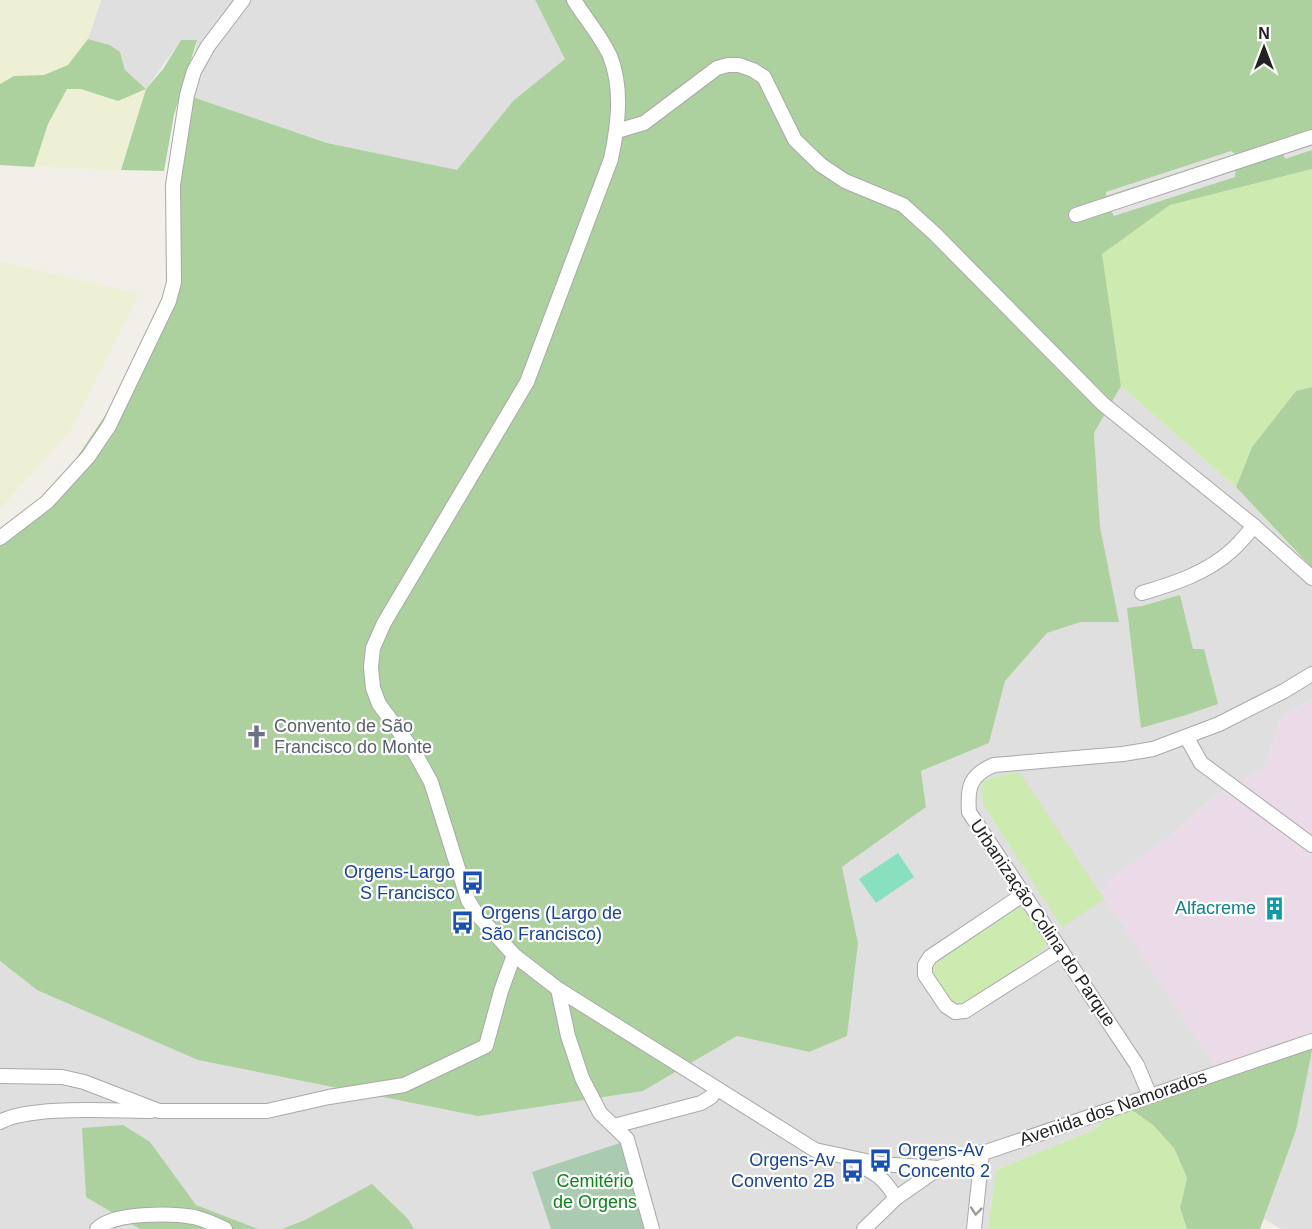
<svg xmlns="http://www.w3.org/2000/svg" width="1312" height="1229" font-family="Arial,sans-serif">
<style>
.residential{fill:#e0dfdf}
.industrial{fill:#ebdbe8}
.farmland{fill:#eef0d5}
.grass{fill:#cdebb0}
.forest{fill:#add19e}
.cemetery{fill:#aacbaf}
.pitch{fill:#88e0be}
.parking{fill:#e2e2e2}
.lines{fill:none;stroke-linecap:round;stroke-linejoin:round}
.minor-casing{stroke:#a9a9a9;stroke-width:16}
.minor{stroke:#fff;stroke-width:14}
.oneway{stroke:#9c9c9c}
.labels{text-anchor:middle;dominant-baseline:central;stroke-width:4.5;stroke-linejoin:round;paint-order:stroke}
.worship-label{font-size:18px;fill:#5b616d;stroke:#fff;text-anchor:start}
.transit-label{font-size:18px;fill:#164399;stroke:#fff;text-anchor:end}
.culture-label{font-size:18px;fill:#0d838f;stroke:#fff;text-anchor:end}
.street-label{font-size:18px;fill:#222;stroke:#fff}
.park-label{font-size:18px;fill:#0c8416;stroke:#fff}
</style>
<rect width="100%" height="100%" fill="#f2efe9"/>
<g class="residential">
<path d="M 101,0 L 535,0 L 566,59 L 513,101 L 457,171 L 327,143 L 187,95 L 197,40 L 181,40 L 146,89 L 88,39 Z"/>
<path d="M 1121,386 L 1236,487 L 1312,568 L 1312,699 L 1282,717 L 1264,769 L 1214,796 L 1173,834 L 1101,891 L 1215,1065 L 1125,1105 L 1093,1130 L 996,1170 L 988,1229 L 0,1229 L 0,961 L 37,990 L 643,1091 L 737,1036 L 809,1052 L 858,943 L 842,867 L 926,807 L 921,771 L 989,743 L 1005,681 L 1047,633 L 1081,622 L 1118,621 L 1100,525 L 1094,433 Z"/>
<path d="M 1312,1051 L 1312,1229 L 1281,1229 L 1264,1219 L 1295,1130 Z"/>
</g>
<path class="industrial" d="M 1312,699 L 1312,1041 L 1198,1080 L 1214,1064 L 1101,891 L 1108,880 L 1173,834 L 1214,796 L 1264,769 L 1282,717 Z"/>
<g class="farmland">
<path d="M 0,0 L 101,0 L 88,39 L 110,45 L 120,52 L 125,70 L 146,89 L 121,170 L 0,165 Z"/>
<path d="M 0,261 L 139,294 L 70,431 L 0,509 Z"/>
</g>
<g class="grass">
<path d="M 1312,169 L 1312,387 L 1296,391 L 1252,447 L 1236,487 L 1121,386 L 1101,254 L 1170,205 Z"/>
<path d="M 1019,772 L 1104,899 L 1062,927 L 984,806 L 981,790 L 983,782 C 995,775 1006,776 1019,772 Z"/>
<path d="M 1022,907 C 1029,912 1045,933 1046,941 C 1046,946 1045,947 1042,951 L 964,1004 L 956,1006 C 943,998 928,976 933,961 L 1015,908 Z"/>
<path d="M 1125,1105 L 1153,1125 L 1174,1148 L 1187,1178 L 1180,1208 L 1187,1229 L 988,1229 L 996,1170 L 1093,1130 Z"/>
</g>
<g class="forest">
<path d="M 535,0 L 1312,0 L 1312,169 L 1170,205 L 1102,254 L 1121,386 L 1094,433 L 1100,526 L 1119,622 L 1081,622 L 1047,633 L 1005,681 L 989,743 L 921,771 L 926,807 L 842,867 L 858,943 L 847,1036 L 809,1052 L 737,1036 L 643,1091 L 478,1116 L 198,1060 L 37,990 L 0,961 L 0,533 L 47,502 L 137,368 L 174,282 L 187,95 L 327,143 L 457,170 L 513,101 L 565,59 Z"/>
<path d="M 88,39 L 110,45 L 120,52 L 125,70 L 146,89 L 163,69 L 181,40 L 197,40 L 174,115 L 164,171 L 121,170 L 146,89 L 118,101 L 81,89 L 67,89 L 48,124 L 34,167 L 0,165 L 0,84 L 14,76 L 44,75 L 68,65 Z"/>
<path d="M 1312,387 L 1312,568 L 1236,487 L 1252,447 L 1296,391 Z"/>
<path d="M 1180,595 L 1193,649 L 1204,649 L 1218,704 L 1186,715 L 1141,728 L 1127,608 L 1142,606 Z"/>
<path d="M 1312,1041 L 1312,1051 L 1296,1130 L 1260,1229 L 1187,1229 L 1180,1208 L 1187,1178 L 1174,1148 L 1153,1125 L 1125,1105 Z"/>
<path d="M 123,1125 L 150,1142 L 196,1205 L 258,1229 L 140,1229 L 86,1197 L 82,1128 Z"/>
<path d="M 372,1184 L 408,1219 L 414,1229 L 282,1229 L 305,1220 Z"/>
</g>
<path class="cemetery" d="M 620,1143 L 648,1229 L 551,1229 L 532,1172 Z"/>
<path class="pitch" d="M 898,853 L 914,877 L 876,903 L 859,879 Z"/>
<g class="parking">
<path d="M 1312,144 L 1312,150 L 1285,159 L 1283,154 Z"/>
<path d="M 1231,151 L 1235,154 L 1106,196 L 1106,192 Z"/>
<path d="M 1236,169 L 1235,177 L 1114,216 L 1111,210 Z"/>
</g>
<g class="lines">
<defs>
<g id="minor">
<path d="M 574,0 C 585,18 601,36 610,56 C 623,88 618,126 611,159 L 527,382 L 384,623 L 373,648 L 371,667 L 373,688 L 379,704 L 415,753 L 431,782 L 468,900 L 476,913 L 514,955 L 558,989 L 815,1150 L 880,1164 L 939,1168"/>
<path d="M 617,131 L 644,123 L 717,68 L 728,65 L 739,65 L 753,70 L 764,77 L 795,140 L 821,165 L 845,181 L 903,205 L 935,234 L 1103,404 L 1254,526 L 1312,578"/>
<path d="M 1076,215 L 1312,137"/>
<path d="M 0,538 L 47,502 L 88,457 L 109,426 L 169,301 L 174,282 L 173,185 L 187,95 L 194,71 L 208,46 L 243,0"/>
<path d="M 1142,593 C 1173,584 1207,573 1232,550 C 1240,543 1247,534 1254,526"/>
<path d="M 1187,738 L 1201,763 L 1312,845"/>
<path d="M 1024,894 L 930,957 L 925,965 L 925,975 L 946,1006 L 955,1012 L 965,1011 L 1061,950"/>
<path d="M 558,989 L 568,1036 L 582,1078 L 600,1113 L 627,1139 L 652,1229"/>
<path d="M 0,1076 L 62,1077 L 84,1082 L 159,1111 L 267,1111 L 329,1097 L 404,1085 L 486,1046 L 501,991 L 514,955"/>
<path d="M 1150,1096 L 1137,1065 L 969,812 C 967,787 970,775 994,765 L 1123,754 L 1153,749 L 1219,724 L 1284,691 L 1312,674"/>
<path d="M 0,1122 C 29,1105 115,1111 151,1111"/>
<path d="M 614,1126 L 701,1103 L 711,1097 L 716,1089"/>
<path d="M 859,1165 C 878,1174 885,1180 896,1198"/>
<path d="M 97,1229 C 113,1212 172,1213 194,1217 C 205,1220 215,1224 225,1229"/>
<path d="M 864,1229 L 896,1198 L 939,1168 L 1312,1041"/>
<path d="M 974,1229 L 982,1152"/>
</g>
</defs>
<use href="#minor" class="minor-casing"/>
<use href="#minor" class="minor"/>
</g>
<defs><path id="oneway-chevron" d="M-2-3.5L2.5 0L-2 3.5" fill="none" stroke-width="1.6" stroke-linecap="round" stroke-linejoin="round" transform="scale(1.5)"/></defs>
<use class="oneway" href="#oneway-chevron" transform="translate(976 1211) rotate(96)"/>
<defs>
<symbol id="church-bare" viewBox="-9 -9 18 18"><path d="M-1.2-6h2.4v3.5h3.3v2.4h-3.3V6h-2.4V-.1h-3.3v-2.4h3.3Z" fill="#6b7280" stroke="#fff" stroke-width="2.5" paint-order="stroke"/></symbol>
<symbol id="bus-bare" viewBox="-9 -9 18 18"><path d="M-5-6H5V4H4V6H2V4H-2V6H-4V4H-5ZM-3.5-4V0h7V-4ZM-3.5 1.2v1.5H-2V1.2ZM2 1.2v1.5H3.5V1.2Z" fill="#1a4fb4" stroke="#fff" stroke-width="2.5" paint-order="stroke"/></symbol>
<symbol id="building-bare" viewBox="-9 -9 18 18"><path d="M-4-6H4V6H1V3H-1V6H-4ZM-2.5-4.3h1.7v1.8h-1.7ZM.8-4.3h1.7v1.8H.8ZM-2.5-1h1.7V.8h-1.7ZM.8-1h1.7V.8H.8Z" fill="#0f9aa8" stroke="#fff" stroke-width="2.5" paint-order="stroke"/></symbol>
</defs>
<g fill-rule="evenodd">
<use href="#church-bare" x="240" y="720" width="33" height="33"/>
<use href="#bus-bare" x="456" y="866" width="33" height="33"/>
<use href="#building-bare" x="1258" y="892" width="33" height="33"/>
<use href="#bus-bare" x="446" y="906" width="33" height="33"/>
<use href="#bus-bare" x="864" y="1144" width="33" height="33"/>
<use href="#bus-bare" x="836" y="1154" width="33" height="33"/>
</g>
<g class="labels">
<g class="worship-label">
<text x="274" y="726">Convento de São<tspan x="274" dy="21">Francisco do Monte</tspan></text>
</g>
<g class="transit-label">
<text x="455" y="872">Orgens-Largo<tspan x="455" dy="21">S Francisco</tspan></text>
<text x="481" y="913" text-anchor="start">Orgens (Largo de<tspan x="481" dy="21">São Francisco)</tspan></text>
<text x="898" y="1150" text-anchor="start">Orgens-Av<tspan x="898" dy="21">Concento 2</tspan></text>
<text x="835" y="1160">Orgens-Av<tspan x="835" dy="21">Convento 2B</tspan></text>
</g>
<g class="culture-label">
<text x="1256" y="908">Alfacreme</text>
</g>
<g class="street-label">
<text transform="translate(1043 923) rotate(56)">Urbanização Colina do Parque</text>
<text transform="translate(1113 1108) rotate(-19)">Avenida dos Namorados</text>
</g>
<g class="park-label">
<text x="595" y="1181">Cemitério<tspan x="595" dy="21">de Orgens</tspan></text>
</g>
</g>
<g transform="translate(1264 48)" stroke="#ffffff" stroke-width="4.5" paint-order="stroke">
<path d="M0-4.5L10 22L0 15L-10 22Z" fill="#222222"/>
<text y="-9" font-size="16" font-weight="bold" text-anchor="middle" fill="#222222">N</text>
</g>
</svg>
